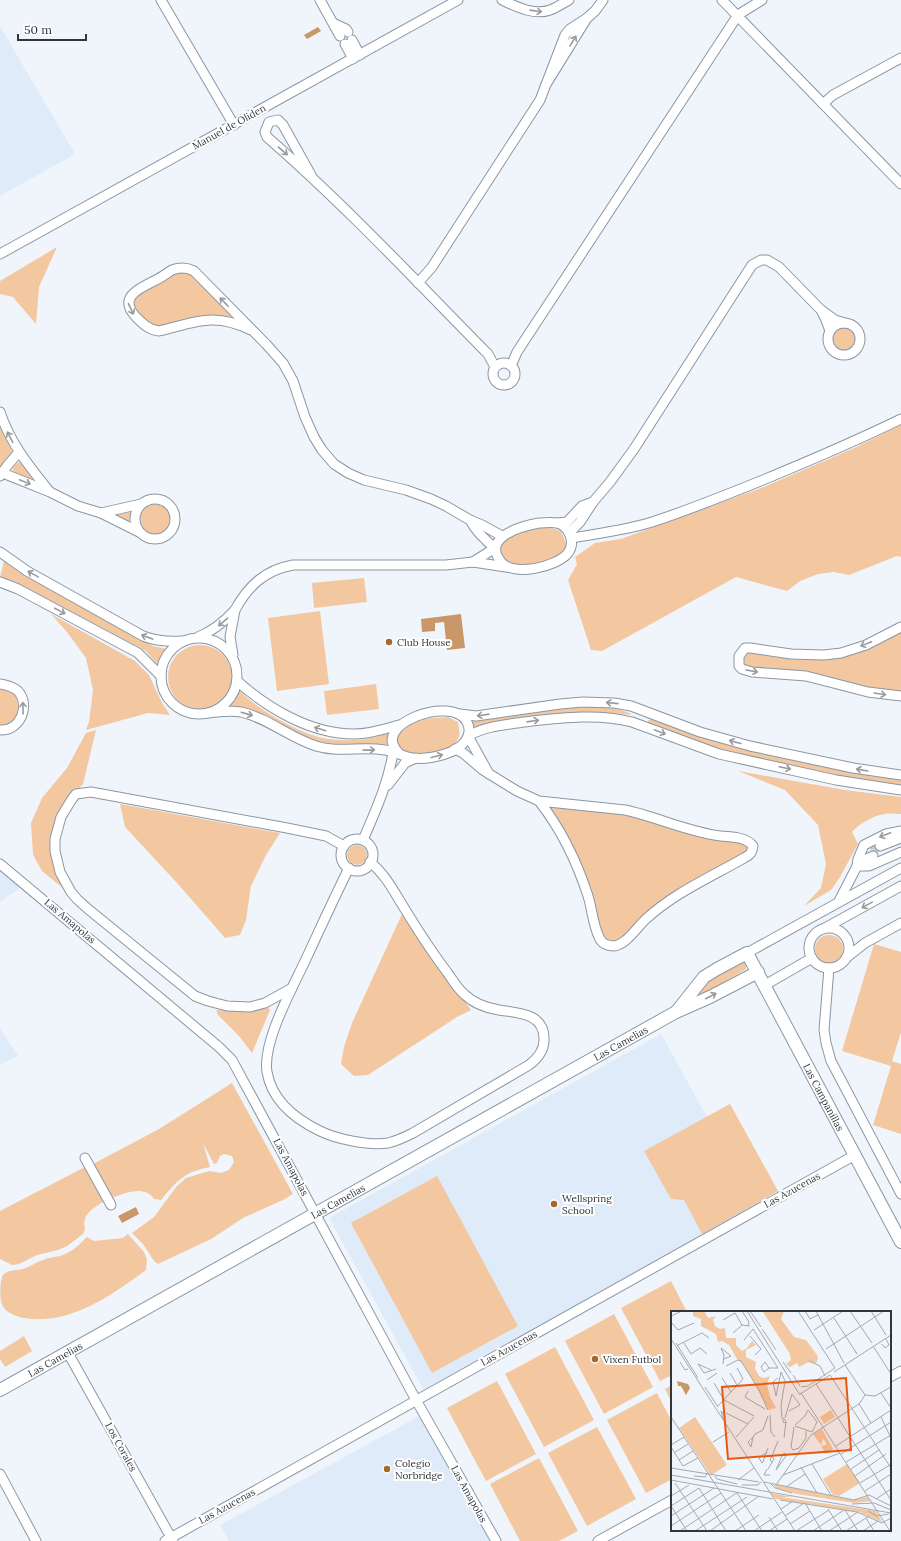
<svg xmlns="http://www.w3.org/2000/svg" width="901" height="1541" font-family="Lora,serif">
<style>
.built{fill:#dfebf9}
.green{fill:#f3c79f}
.water{fill:#c99768}
.lines{fill:none;stroke-linecap:round;stroke-linejoin:round}
.minor-tunnel{stroke:#cacfd6;stroke-width:9;stroke-dasharray:9 4.5;stroke-linecap:butt}
.minor-casing{stroke:#8997a6;stroke-width:11}
.tertiary-casing{stroke:#8997a6;stroke-width:14}
.minor{stroke:#fff;stroke-width:9}
.tertiary{stroke:#fff;stroke-width:12}
.oneway{stroke:#989a9e}
.poi-dot{fill:#a5692b;stroke:#fff;stroke-width:1.5}
.labels{text-anchor:middle;dominant-baseline:central;stroke-width:4;stroke-linejoin:round;paint-order:stroke}
.street-label{font-size:10px;fill:#31363d;stroke:#fff}
.poi-label{font-size:10px;fill:#31363d;stroke:#fff;text-anchor:start}
.inset-road{fill:none;stroke:#a4a9b0;stroke-width:1}
.view{fill:#e8590c;fill-opacity:0.15;stroke:#e8590c;stroke-width:2}
.inset-edge{fill:none;stroke:#31363d;stroke-width:2}
</style>
<rect width="100%" height="100%" fill="#f0f5fc"/>
<g class="built">
<path d="M 0,26 L 75,154 L 0,196 Z"/>
<path d="M 0,871 L 20,888 L 0,902 Z"/>
<path d="M 0,1029 L 18,1056 L 0,1065 Z"/>
<path d="M 661,1034 L 707,1117 L 730,1104 L 778,1191 L 426,1394 L 329,1218 Z"/>
<path d="M 423,1414 L 491,1541 L 229,1541 L 220,1525 Z"/>
</g>
<g class="green">
<path d="M 57,247 L 39,287 L 36,324 L 13,297 L 0,294 L 0,281 Z"/>
<path d="M 182,272 L 193,275 L 230,313 L 231,318 L 163,329 C 147,326 143,318 133,306 C 133,304 133,302 135,300 C 140,291 172,275 182,272 Z"/>
<circle cx="845" cy="339" r="13"/>
<path d="M 0,422 L 6,438 L 12,448 L 11,458 L 2,466 L 0,466 Z"/>
<path d="M 901,425 L 901,557 L 897,556 L 849,575 L 833,572 L 818,574 L 800,581 L 787,591 L 736,577 L 602,651 L 591,650 L 568,580 L 577,564 L 575,557 L 595,543 L 621,539 L 764,487 L 852,449 Z"/>
<path d="M 19,462 C 25,465 31,473 33,479 L 31,481 L 12,474 L 13,467 Z"/>
<circle cx="155" cy="520" r="16"/>
<path d="M 132,512 L 128,523 L 113,515 Z"/>
<path d="M 534,527 L 548,527 L 561,531 L 567,546 L 560,556 L 547,562 L 515,566 L 503,559 L 500,550 C 507,533 518,532 534,527 Z"/>
<path d="M 4,561 L 20,573 L 153,646 L 167,649 L 158,665 L 146,651 L 14,581 L 0,577 Z"/>
<path d="M 364,578 L 367,602 L 314,608 L 312,583 Z"/>
<path d="M 320,611 L 329,684 L 277,691 L 268,618 Z"/>
<path d="M 51,614 L 135,661 L 149,675 L 162,703 L 170,715 L 148,713 L 86,730 L 89,722 L 93,690 L 86,658 L 67,632 Z"/>
<path d="M 901,631 L 901,693 L 878,690 L 745,667 L 743,657 C 745,656 747,653 750,652 C 759,650 766,655 774,657 C 787,659 801,660 814,660 C 847,660 873,646 901,631 Z"/>
<circle cx="200" cy="677" r="32"/>
<path d="M 376,684 L 379,709 L 327,715 L 324,691 Z"/>
<path d="M 0,688 L 15,694 C 20,707 22,710 15,723 L 0,727 Z"/>
<path d="M 238,689 C 255,708 298,733 323,738 C 344,742 371,741 390,732 L 389,744 C 382,744 375,744 368,744 C 344,745 323,745 301,735 C 276,724 256,707 227,707 L 232,702 Z"/>
<path d="M 575,707 C 595,707 614,706 632,714 C 625,716 618,711 611,715 L 503,721 L 486,724 L 471,730 L 469,719 Z"/>
<path d="M 448,717 L 458,722 C 459,728 461,735 457,741 C 448,754 408,759 398,746 C 397,745 397,742 396,740 L 404,726 L 421,719 Z"/>
<path d="M 653,718 L 901,778 L 901,785 C 816,774 729,757 650,725 L 648,721 L 650,719 Z"/>
<path d="M 96,730 L 83,784 L 77,790 L 52,838 L 69,893 L 42,871 L 33,855 L 31,823 L 42,798 L 67,768 L 86,733 Z"/>
<path d="M 738,771 L 845,790 L 901,797 L 901,814 C 896,814 890,813 885,814 C 874,815 859,824 852,832 L 858,844 L 840,877 L 831,890 L 804,906 L 821,888 L 826,864 L 818,825 L 785,790 Z"/>
<path d="M 539,801 L 625,810 L 746,840 L 752,851 L 670,901 L 625,941 L 604,944 L 561,836 Z"/>
<path d="M 120,804 L 280,833 L 266,855 L 251,886 L 246,920 L 240,935 L 225,938 L 178,884 L 125,827 Z"/>
<circle cx="357" cy="855" r="10"/>
<path d="M 402,914 L 471,1010 L 457,1017 L 368,1075 L 354,1076 L 341,1064 L 344,1047 L 352,1023 Z"/>
<circle cx="829" cy="949" r="14"/>
<path d="M 874,944 L 901,952 L 901,1032 L 892,1061 L 901,1064 L 901,1134 L 873,1125 L 891,1066 L 842,1051 Z"/>
<path d="M 743,962 L 746,964 L 746,969 L 694,1000 L 708,982 Z"/>
<path d="M 267,1005 L 270,1010 L 252,1053 L 239,1036 L 218,1015 L 216,1010 C 235,1011 249,1013 267,1005 Z"/>
<path d="M 232,1083 L 293,1194 L 283,1200 L 243,1218 L 211,1239 L 158,1264 L 154,1261 L 143,1244 L 132,1233 L 154,1217 L 177,1186 L 186,1178 L 209,1171 L 221,1173 L 229,1170 L 234,1162 L 232,1156 L 224,1154 L 220,1156 L 217,1163 L 214,1164 L 203,1143 L 210,1167 C 184,1172 178,1180 161,1200 L 154,1199 C 144,1184 124,1194 111,1198 L 93,1164 L 159,1129 Z"/>
<path d="M 730,1104 L 778,1191 L 702,1234 L 684,1200 L 671,1199 L 644,1151 Z"/>
<path d="M 85,1167 L 104,1201 L 91,1210 L 86,1216 L 84,1223 L 85,1229 L 83,1234 L 67,1246 L 58,1250 L 37,1255 L 19,1264 L 12,1265 L 0,1259 L 0,1211 Z"/>
<path d="M 437,1176 L 518,1326 L 432,1373 L 351,1223 Z"/>
<path d="M 128,1234 L 144,1252 L 147,1260 L 146,1270 C 112,1295 69,1326 24,1318 C 14,1316 4,1312 1,1302 C 0,1295 0,1280 3,1275 C 9,1269 16,1271 23,1269 C 30,1267 36,1262 43,1260 C 49,1257 57,1257 63,1255 C 73,1251 80,1244 87,1237 L 94,1241 L 123,1238 Z"/>
<path d="M 671,1281 L 687,1312 L 672,1312 L 672,1375 L 660,1381 L 621,1308 Z"/>
<path d="M 614,1314 L 653,1387 L 604,1414 L 565,1341 Z"/>
<path d="M 24,1336 L 32,1351 L 5,1367 L 0,1359 L 0,1351 Z"/>
<path d="M 555,1347 L 594,1420 L 544,1447 L 505,1374 Z"/>
<path d="M 497,1381 L 536,1454 L 486,1481 L 447,1408 Z"/>
<path d="M 672,1385 L 672,1403 L 665,1389 Z"/>
<path d="M 657,1393 L 672,1422 L 672,1479 L 646,1493 L 607,1420 Z"/>
<path d="M 597,1427 L 636,1499 L 587,1526 L 548,1453 Z"/>
<path d="M 539,1458 L 578,1531 L 559,1541 L 520,1541 L 490,1484 Z"/>
</g>
<g class="water">
<path d="M 318,27 L 321,31 L 307,39 L 304,35 Z"/>
<path d="M 461,614 L 465,648 L 447,650 L 444,622 L 435,623 L 435,631 L 422,632 L 421,619 Z"/>
<path d="M 136,1207 L 139,1214 L 122,1223 L 118,1216 Z"/>
</g>
<g class="lines">
<path class="minor-tunnel" d="M 871,851 L 880,846"/>
<defs>
<g id="minor">
<path d="M 161,0 L 234,125"/>
<path d="M 320,0 L 340,36"/>
<path d="M 502,0 C 515,6 534,16 550,10 C 556,8 563,3 569,0"/>
<path d="M 722,0 L 901,184"/>
<path d="M 587,18 L 595,11 L 603,0"/>
<path d="M 333,23 L 346,29 L 348,32"/>
<path d="M 352,40 L 360,55"/>
<path d="M 345,44 L 353,59"/>
<path d="M 823,104 L 833,95 L 901,58"/>
<path d="M 311,175 L 283,125 L 278,120 L 269,122 L 265,132 L 267,137 C 345,205 416,281 488,354 L 495,367"/>
<path d="M 0,254 L 458,0"/>
<path d="M 418,283 L 432,267 L 540,100 L 565,35 L 570,29 L 587,18 L 545,86"/>
<circle cx="844" cy="339" r="16"/>
<path d="M 251,330 C 214,312 196,322 159,331 C 149,330 143,324 136,317 C 117,297 140,288 156,280 C 162,277 167,273 172,270 C 180,267 186,267 194,271 L 266,344 L 283,363 L 293,381 L 305,417 L 314,437 L 322,450 L 334,464 L 348,473 L 364,480 L 406,490 L 431,499 L 446,506 L 470,520 L 482,525 L 502,536"/>
<path d="M 830,331 L 826,320 L 821,310 L 835,320 L 845,323"/>
<circle cx="504" cy="374" r="11"/>
<path d="M 511,366 L 517,352 L 734,21 L 741,13 L 762,0"/>
<path d="M 0,412 C 10,443 29,466 49,491"/>
<path d="M 0,472 L 50,492 L 78,506 L 101,513"/>
<path d="M 0,476 L 7,466 L 19,452"/>
<circle cx="155" cy="519" r="20"/>
<path d="M 593,502 L 610,482 L 634,449 L 752,265 L 761,260 L 767,260 L 779,267 L 821,310"/>
<path d="M 470,520 C 476,532 485,540 495,548 L 473,562"/>
<path d="M 539,523 C 545,523 551,522 557,523 C 569,526 576,542 568,553 C 557,567 513,577 501,562 C 481,537 522,526 539,523 Z"/>
<path d="M 558,523 L 567,522 L 582,506 L 593,502 L 580,522 L 569,533"/>
<path d="M 139,532 L 101,513 L 141,504"/>
<path d="M 571,538 C 598,534 626,530 652,522 C 689,510 726,495 763,480 C 809,461 856,441 901,419"/>
<path d="M 0,552 L 27,571 L 143,636 C 156,641 168,642 182,641"/>
<path d="M 0,582 L 18,589 L 138,653 L 161,676"/>
<path d="M 235,610 C 248,586 265,570 293,565 L 446,565 L 473,562 L 506,567"/>
<path d="M 901,627 L 866,645 L 841,653 L 824,655 L 791,654 L 750,648 L 745,648 L 739,656 L 739,666 L 742,669 L 752,672 L 806,676 L 868,692 L 901,696"/>
<path d="M 198,637 C 213,631 224,622 235,610 L 230,637 L 233,655"/>
<circle cx="199" cy="676" r="38"/>
<path d="M 237,681 C 269,709 311,734 354,734 C 370,734 385,729 399,725"/>
<path d="M 0,684 C 6,685 13,687 18,691 C 31,706 20,731 0,730"/>
<path d="M 208,713 C 219,712 230,710 241,712 C 268,718 290,738 316,746 C 339,753 362,746 385,750 C 393,751 400,755 408,757 C 422,761 443,756 455,750 C 465,744 473,734 467,722 C 452,694 368,725 399,753"/>
<path d="M 460,714 L 476,716 L 560,704 L 583,702 L 614,703 L 631,706 L 700,732 L 750,746 L 853,768 L 901,775"/>
<path d="M 455,749 L 463,753 L 483,770 L 517,791 L 539,801 L 625,810 C 658,817 688,832 721,836 C 732,837 746,837 753,846 C 752,853 750,855 744,858 C 711,877 674,893 646,919 C 636,928 627,944 614,946 C 607,946 601,943 599,937 C 593,925 592,909 588,896 C 577,862 561,829 539,801"/>
<path d="M 489,774 L 468,736 C 485,726 505,725 524,722 C 560,718 597,713 632,722 L 719,754 L 836,780 L 901,790"/>
<path d="M 388,785 L 405,763 L 416,758"/>
<path d="M 901,831 L 886,834 L 864,845 L 858,859 L 857,866 L 869,866 L 901,852"/>
<circle cx="357" cy="855" r="16"/>
<path d="M 363,840 C 376,810 390,779 394,746"/>
<path d="M 880,846 L 901,838"/>
<path d="M 0,864 L 219,1047 L 232,1060 L 416,1400 L 496,1541"/>
<path d="M 349,868 C 334,898 320,929 306,959 C 293,987 262,1042 267,1072 C 272,1101 295,1119 320,1131 C 336,1139 369,1146 388,1143 C 397,1141 405,1137 413,1133 L 529,1065 C 537,1059 544,1051 544,1040 C 545,1013 518,1013 499,1010 C 487,1008 473,1003 464,994 C 457,988 452,979 447,972 C 431,951 417,929 403,906 C 393,890 385,874 370,862"/>
<path d="M 839,901 L 857,866 L 864,860 L 873,856"/>
<path d="M 825,928 L 901,886"/>
<circle cx="829" cy="948" r="20"/>
<path d="M 747,953 L 901,868"/>
<path d="M 846,958 L 865,943 L 901,923"/>
<path d="M 829,968 L 824,1030 L 826,1043 L 831,1061 L 901,1194"/>
<path d="M 765,985 L 812,958"/>
<path d="M 292,988 L 265,1003 L 250,1007 L 227,1006 L 208,1001 L 195,996 L 88,909 L 77,899 L 71,892 L 60,872 L 55,851 L 55,839 L 61,817 L 72,799 L 76,794 L 91,792 L 287,828 L 326,836 L 344,846"/>
<path d="M 85,1158 L 111,1205"/>
<path d="M 68,1353 L 173,1541"/>
<path d="M 890,1377 L 901,1371"/>
<path d="M 0,1474 L 36,1541"/>
<path d="M 165,1541 L 855,1155"/>
<path d="M 598,1541 L 672,1500"/>
</g>
<g id="tertiary">
<path id="s1" d="M 677,1011 L 704,977 L 717,969 L 747,953 L 901,1242"/>
<path id="s2" d="M 0,1390 L 676,1012 L 710,997 L 758,972"/>
</g>
</defs>
<use href="#minor" class="minor-casing"/>
<use href="#tertiary" class="tertiary-casing"/>
<use href="#minor" class="minor"/>
<use href="#tertiary" class="tertiary"/>
</g>
<defs><path id="oneway-shaft" d="M-6 0H5M1.5-3L5.5 0L1.5 3" fill="none" stroke-width="1.6" stroke-linecap="round" stroke-linejoin="round"/></defs>
<g class="oneway">
<use href="#oneway-shaft" transform="translate(536 11) rotate(8)"/>
<use href="#oneway-shaft" transform="translate(573 41) rotate(-59)"/>
<use href="#oneway-shaft" transform="translate(283 151) rotate(41)"/>
<use href="#oneway-shaft" transform="translate(224 302) rotate(-134)"/>
<use href="#oneway-shaft" transform="translate(131 309) rotate(64)"/>
<use href="#oneway-shaft" transform="translate(10 437) rotate(-118)"/>
<use href="#oneway-shaft" transform="translate(25 482) rotate(22)"/>
<use href="#oneway-shaft" transform="translate(33 574) rotate(-151)"/>
<use href="#oneway-shaft" transform="translate(60 611) rotate(28)"/>
<use href="#oneway-shaft" transform="translate(223 622) rotate(139)"/>
<use href="#oneway-shaft" transform="translate(147 637) rotate(-160)"/>
<use href="#oneway-shaft" transform="translate(866 644) rotate(158)"/>
<use href="#oneway-shaft" transform="translate(752 671) rotate(10)"/>
<use href="#oneway-shaft" transform="translate(880 694) rotate(9)"/>
<use href="#oneway-shaft" transform="translate(612 703) rotate(-174)"/>
<use href="#oneway-shaft" transform="translate(23 708) rotate(-91)"/>
<use href="#oneway-shaft" transform="translate(247 714) rotate(16)"/>
<use href="#oneway-shaft" transform="translate(483 715) rotate(172)"/>
<use href="#oneway-shaft" transform="translate(533 721) rotate(-8)"/>
<use href="#oneway-shaft" transform="translate(320 729) rotate(-163)"/>
<use href="#oneway-shaft" transform="translate(660 732) rotate(22)"/>
<use href="#oneway-shaft" transform="translate(735 742) rotate(-165)"/>
<use href="#oneway-shaft" transform="translate(369 750) rotate(-1)"/>
<use href="#oneway-shaft" transform="translate(437 756) rotate(-14)"/>
<use href="#oneway-shaft" transform="translate(785 768) rotate(12)"/>
<use href="#oneway-shaft" transform="translate(862 770) rotate(-170)"/>
<use href="#oneway-shaft" transform="translate(885 835) rotate(159)"/>
<use href="#oneway-shaft" transform="translate(867 905) rotate(151)"/>
<use href="#oneway-shaft" transform="translate(711 996) rotate(-27)"/>
</g>
<g class="poi-dot">
<circle cx="389" cy="642" r="4"/>
<circle cx="554" cy="1204" r="4"/>
<circle cx="595" cy="1359" r="4"/>
<circle cx="387" cy="1469" r="4"/>
</g>
<g class="labels">
<g class="street-label">
<text transform="translate(229 127) rotate(-29)">Manuel de Oliden</text>
<text transform="translate(70 921) rotate(40)">Las Amapolas</text>
<text stroke="none"><textPath href="#s2" startOffset="711">Las Camelias</textPath></text>
<text stroke="none"><textPath href="#s1" startOffset="256">Las Campanillas</textPath></text>
<text transform="translate(291 1167) rotate(62)">Las Amapolas</text>
<text transform="translate(792 1190) rotate(-29)">Las Azucenas</text>
<text stroke="none"><textPath href="#s2" startOffset="387">Las Camelias</textPath></text>
<text transform="translate(509 1348) rotate(-29)">Las Azucenas</text>
<text stroke="none"><textPath href="#s2" startOffset="63">Las Camelias</textPath></text>
<text transform="translate(121 1447) rotate(61)">Los Corales</text>
<text transform="translate(469 1494) rotate(61)">Las Amapolas</text>
<text transform="translate(227 1506) rotate(-29)">Las Azucenas</text>
</g>
<g class="poi-label">
<text x="397" y="642">Club House</text>
<text x="562" y="1198">Wellspring<tspan x="562" dy="12">School</tspan></text>
<text x="603" y="1359">Vixen Futbol</text>
<text x="395" y="1463">Colegio<tspan x="395" dy="12">Norbridge</tspan></text>
</g>
</g>
<g transform="translate(671 1311)">
<rect width="220" height="220" fill="#f0f5fc"/>
<path d="M 22,0 L 33,0 L 37,7 L 45,5 L 42,9 L 44,15 L 49,18 L 54,17 L 55,27 L 65,27 L 65,34 L 71,40 L 76,37 L 81,30 L 85,34 L 75,39 L 75,46 L 85,51 L 84,58 L 89,66 L 94,67 L 99,65 L 96,73 L 99,86 L 105,97 L 98,99 L 73,54 L 66,48 L 58,34 L 51,30 L 47,31 L 45,23 L 30,15 L 30,8 L 22,5 ZM 113,0 L 110,8 L 123,26 L 135,29 L 146,44 L 147,48 L 145,52 L 138,51 L 128,56 L 126,52 L 119,56 L 115,53 L 120,49 L 119,43 L 92,1 ZM 160,99 L 164,106 L 153,113 L 149,106 ZM 24,106 L 56,154 L 42,163 L 39,163 L 8,117 ZM 151,118 L 162,138 L 155,143 L 150,135 L 155,134 L 155,131 L 152,128 L 150,134 L 142,123 ZM 176,153 L 189,172 L 168,185 L 162,184 L 152,168 ZM 102,173 L 182,189 L 196,186 L 201,190 L 183,192 L 126,183 L 105,177 ZM 99,182 L 122,186 L 110,186 L 205,200 L 211,211 L 188,201 L 105,188 Z" fill="#f3c79f"/>
<path d="M 6,70 L 17,73 L 19,77 L 15,84 L 10,75 L 7,75 Z" fill="#c99768"/>
<path class="inset-road" d="M 71,0 L 78,11 L 77,14M 76,0 L 129,84M 79,0 L 90,16M 127,0 L 164,57 L 137,75 L 130,76M 134,0 L 139,8 L 147,4M 145,0 L 173,52M 179,0 L 201,32M 200,0 L 215,24M 0,5 L 11,0M 163,7 L 186,43 L 184,40M 52,9 L 64,2 L 71,14 L 79,15M 0,11 L 7,19 L 23,12M 91,18 L 105,39M 143,19 L 172,0M 62,22 L 71,14M 79,25 L 90,38 L 84,44M 0,28 L 124,220M 73,29 L 82,18 L 107,57 L 98,57 L 93,61 L 90,56 L 94,51 L 98,57M 5,32 L 27,67M 13,32 L 20,43 L 29,37 L 36,43M 211,33 L 214,37 L 218,34 L 215,28M 7,34 L 31,22 L 38,27M 202,35 L 220,63M 155,38 L 213,0M 138,50 L 149,55 L 154,65M 9,51 L 14,59 L 17,58M 112,51 L 120,62M 52,53 L 53,44 L 50,37 L 60,45 L 53,48M 174,54 L 194,84 L 204,85 L 220,76M 55,55 L 67,49 L 70,50 L 88,79 L 97,99M 40,59 L 27,53 L 33,62 L 45,58M 163,61 L 220,24M 59,62 L 66,74M 122,64 L 129,75M 159,64 L 220,157M 51,67 L 60,81M 107,67 L 102,71 L 105,85 L 110,61 L 114,70 L 110,95 L 111,107M 36,69 L 46,62M 43,72 L 53,89 L 83,105M 145,73 L 220,189M 34,76 L 47,96M 77,80 L 74,86 L 94,98M 130,82 L 219,220M 210,82 L 220,97M 129,83 L 159,64M 188,93 L 200,112M 47,95 L 72,68 L 66,57M 55,102 L 77,113M 99,104 L 100,121 L 104,126M 0,106 L 75,220M 210,106 L 220,127M 114,107 L 121,83 L 129,94 L 118,100M 52,108 L 50,100 L 54,105 L 53,109M 124,114 L 134,105 L 137,99 L 146,111 L 141,121 L 124,115M 123,116 L 120,136 L 122,139 L 128,137 L 135,127 L 135,120M 65,126 L 83,106M 82,126 L 80,136 L 77,131 L 83,125 L 84,123 L 92,119 L 97,105M 113,127 L 115,110 L 112,107 L 112,111 L 115,112M 42,131 L 58,121M 0,134 L 13,126M 165,135 L 220,99M 0,136 L 12,155 L 27,147M 96,141 L 88,147 L 91,152 L 92,151 L 94,145 L 97,137M 3,142 L 17,133M 114,142 L 115,145 L 105,159 L 112,143 ZM 170,143 L 220,111M 101,145 L 107,130M 8,149 L 22,140M 175,151 L 220,124M 141,153 L 160,184M 130,156 L 146,182M 0,157 L 88,171M 96,158 L 93,164 L 99,164M 97,158 L 103,148 L 101,145 L 99,149 L 101,151M 180,158 L 208,139M 0,164 L 220,202M 112,164 L 169,142M 23,165 L 34,166 L 36,163M 44,165 L 46,168 L 66,173M 184,165 L 215,143M 0,169 L 102,188M 67,169 L 83,157M 93,171 L 183,189 L 198,184 L 220,195M 4,172 L 36,220M 189,172 L 219,154M 100,173 L 104,177 L 121,182M 71,174 L 87,174 L 90,171M 105,174 L 140,124 L 188,93 L 194,84M 115,176 L 134,163M 28,177 L 55,220M 194,180 L 220,163M 66,182 L 91,220M 0,185 L 18,174M 205,188 L 220,178M 109,189 L 186,201 L 211,212 L 220,207M 134,192 L 151,220M 181,193 L 203,192 L 220,199M 0,195 L 28,177M 0,195 L 16,220M 110,198 L 122,190M 157,198 L 171,220M 174,199 L 187,220M 197,200 L 206,205 L 218,203M 0,205 L 43,177M 114,205 L 133,192M 98,206 L 107,220M 195,207 L 203,220M 119,213 L 139,200M 0,215 L 50,182M 9,220 L 67,181M 24,220 L 76,186M 39,220 L 88,185M 64,220 L 88,204M 83,220 L 111,201M 98,220 L 116,208M 125,220 L 158,199M 142,220 L 173,199M 158,220 L 187,201M 175,220 L 198,205M 192,220 L 207,210"/>
<path class="view" d="M 175,67 L 180,139 L 57,148 L 51,76 Z"/>
<rect width="220" height="220" class="inset-edge"/>
</g>
<path d="M18 34v6h68v-6" fill="none" stroke="#31363d" stroke-width="2"/>
<text x="24" y="34" font-size="12" fill="#31363d" stroke="#ffffff" stroke-width="3" paint-order="stroke">50 m</text>
</svg>
